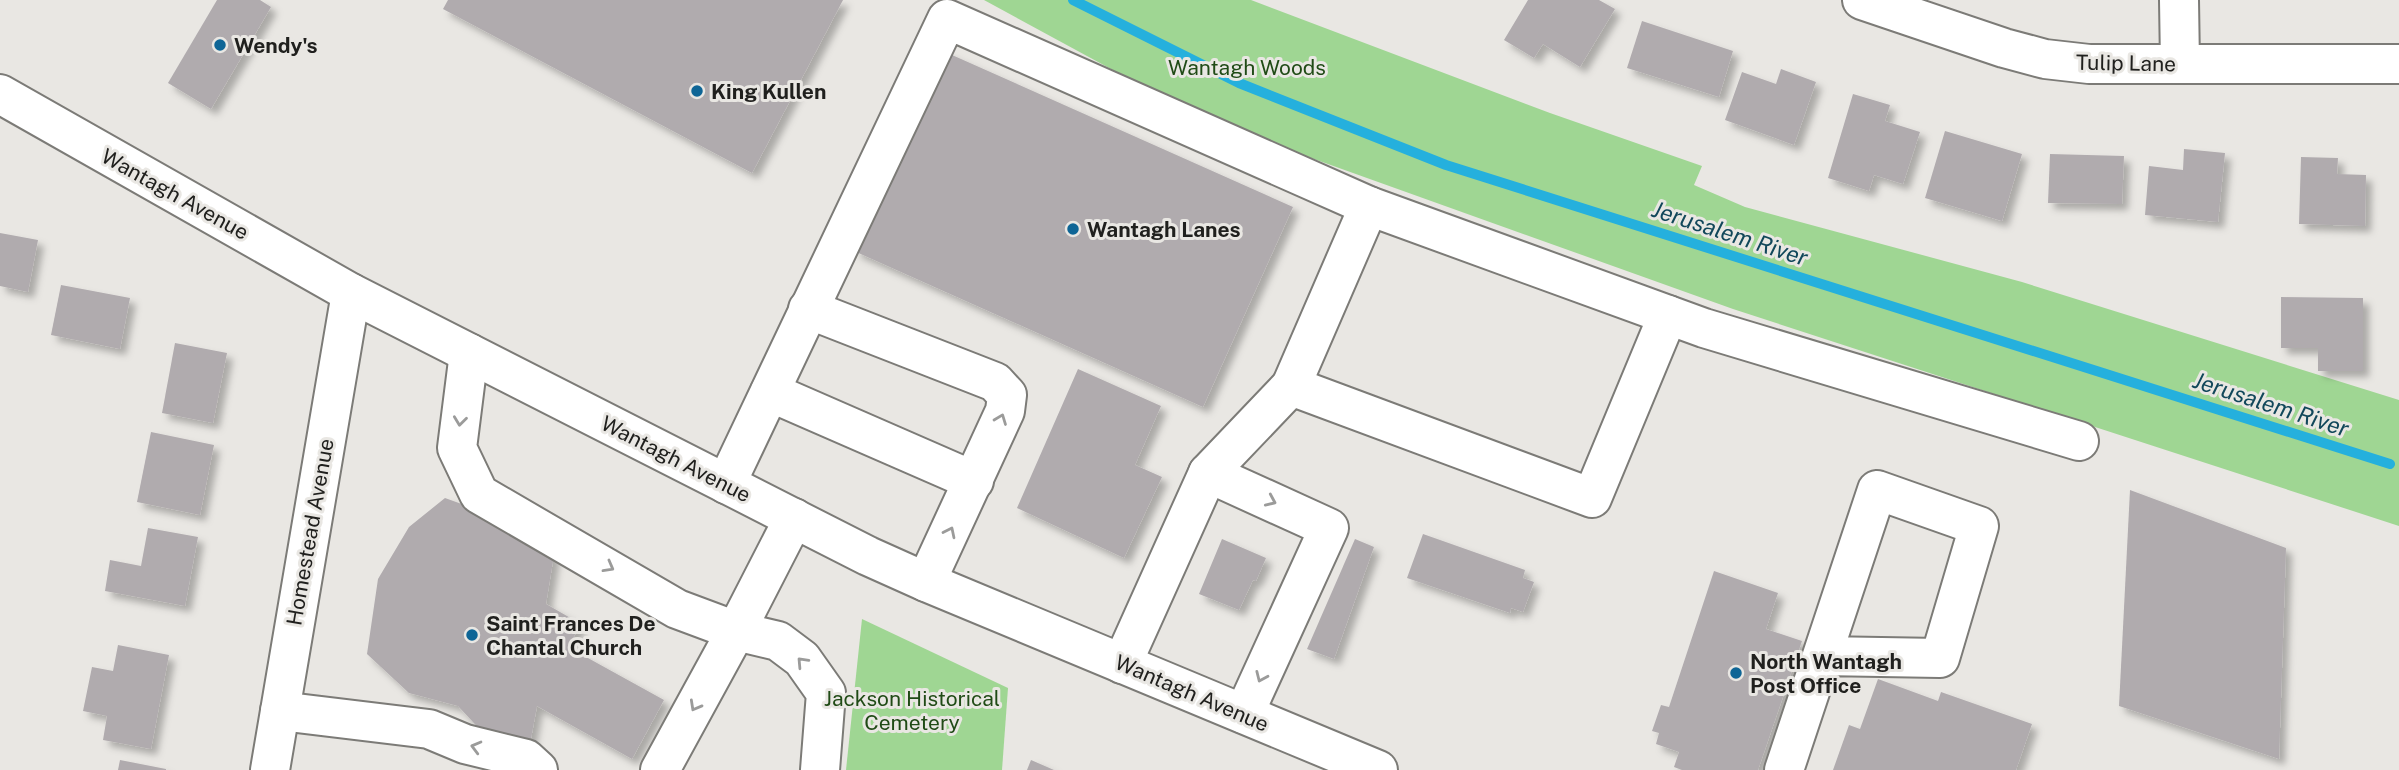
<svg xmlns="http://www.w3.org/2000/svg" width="2399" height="770" font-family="'Public Sans',sans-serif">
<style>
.green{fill:#9fd693}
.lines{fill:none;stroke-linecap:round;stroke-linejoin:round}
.stream{stroke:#25b0dd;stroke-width:10}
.building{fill:#b0abae;filter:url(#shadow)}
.minor-casing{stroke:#7c7b77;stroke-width:42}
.major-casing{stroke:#7c7b77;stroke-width:42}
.minor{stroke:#fff;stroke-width:38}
.major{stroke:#fff;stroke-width:38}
.oneway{stroke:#9b9b9a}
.poi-dot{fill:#0e6596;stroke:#e9e7e3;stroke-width:2.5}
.labels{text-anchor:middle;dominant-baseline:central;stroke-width:6;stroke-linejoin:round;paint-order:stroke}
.poi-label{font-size:21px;font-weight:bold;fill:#20201e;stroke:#e9e7e3;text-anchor:start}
.street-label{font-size:21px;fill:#20201e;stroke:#e9e7e3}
.park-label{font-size:21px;fill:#204b16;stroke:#e9e7e3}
.water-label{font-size:23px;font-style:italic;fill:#11475a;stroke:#e9e7e3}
</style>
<defs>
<filter id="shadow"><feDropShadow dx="6" dy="6" stdDeviation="3.5" flood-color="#0004"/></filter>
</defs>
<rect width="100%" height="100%" fill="#e9e7e3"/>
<g class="green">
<path d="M 984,0 L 1251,0 L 1550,113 L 1702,166 L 1694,185 L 1745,207 L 2022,282 L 2399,400 L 2399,526 L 1733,309 L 1205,120 Z"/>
<path d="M 862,619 L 1008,688 L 1002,770 L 846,770 Z"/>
</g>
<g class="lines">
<path class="stream" d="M 1073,0 L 1239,83 L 1446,165 L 2390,464"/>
</g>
<g class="building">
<path d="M 217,0 L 260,0 L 271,7 L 211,109 L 168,83 Z"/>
<path d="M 448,0 L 843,0 L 752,173 L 443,9 Z"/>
<path d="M 1528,0 L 1599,0 L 1615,9 L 1580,67 L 1543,44 L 1534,58 L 1504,40 Z"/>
<path d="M 1642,21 L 1733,51 L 1719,97 L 1627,68 Z"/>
<path d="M 943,51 L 1293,207 L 1203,407 L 854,251 Z"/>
<path d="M 1781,69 L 1816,82 L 1794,145 L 1725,120 L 1742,72 L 1776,84 Z"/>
<path d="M 1853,94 L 1890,105 L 1885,121 L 1920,132 L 1903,184 L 1874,175 L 1869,191 L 1828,178 Z"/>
<path d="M 1945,131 L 2022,154 L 2002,221 L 1925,198 Z"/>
<path d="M 2184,149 L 2225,153 L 2218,222 L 2145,215 L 2149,166 L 2183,170 Z"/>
<path d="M 2050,154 L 2124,156 L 2122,204 L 2048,203 Z"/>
<path d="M 2301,157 L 2338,158 L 2337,174 L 2366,175 L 2365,226 L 2299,224 Z"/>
<path d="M 0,233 L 38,240 L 28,292 L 0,286 Z"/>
<path d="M 61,285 L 130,298 L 120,349 L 51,335 Z"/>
<path d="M 2281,297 L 2363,298 L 2363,371 L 2318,371 L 2318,348 L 2281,348 Z"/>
<path d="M 175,343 L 227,353 L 213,423 L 162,413 Z"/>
<path d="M 1078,369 L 1161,406 L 1135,465 L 1162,477 L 1124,558 L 1017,508 Z"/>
<path d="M 151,432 L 214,445 L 200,515 L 137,502 Z"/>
<path d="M 2130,490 L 2286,548 L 2279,759 L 2119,706 Z"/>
<path d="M 445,498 L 503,519 L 554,555 L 546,604 L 581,624 L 568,647 L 664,700 L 632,759 L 537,706 L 530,744 L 487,737 L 458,706 L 409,693 L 367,654 L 378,579 L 409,527 Z"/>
<path d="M 148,528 L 198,537 L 185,606 L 105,591 L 110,560 L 141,566 Z"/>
<path d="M 1423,534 L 1525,570 L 1523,578 L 1534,582 L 1523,612 L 1511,608 L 1510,613 L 1407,578 Z"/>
<path d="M 1222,539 L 1266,558 L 1256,581 L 1253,580 L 1239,610 L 1199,594 Z"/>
<path d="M 1355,539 L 1374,547 L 1334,659 L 1307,649 Z"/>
<path d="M 1714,571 L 1778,593 L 1766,629 L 1802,641 L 1758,770 L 1682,770 L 1674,767 L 1679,752 L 1656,744 L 1659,733 L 1652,731 L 1661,705 L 1669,707 Z"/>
<path d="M 118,645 L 169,655 L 151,749 L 103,740 L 107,716 L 83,711 L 92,667 L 113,671 Z"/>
<path d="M 1878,679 L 1938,701 L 1941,692 L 2032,724 L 2016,770 L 1833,770 L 1849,725 L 1860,729 Z"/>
<path d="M 120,760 L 166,769 L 166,770 L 118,770 Z"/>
<path d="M 1031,760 L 1054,770 L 1027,770 Z"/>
</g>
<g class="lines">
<defs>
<g id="minor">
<path d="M 1862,0 L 2004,48 L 2045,59 L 2089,64 L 2399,64"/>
<path d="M 2179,0 L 2180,64"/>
<path d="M 1369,206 L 1291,386 L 1592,498 L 1668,315"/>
<path d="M 808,309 L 995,382 L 1007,395 L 1005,411 L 926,582"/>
<path d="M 469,353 L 457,448 L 479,494 L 677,609 L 736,631 L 660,770"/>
<path d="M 770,392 L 974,481"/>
<path d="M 1208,473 L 1329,528 L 1244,714"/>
<path d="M 726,484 L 947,19 L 1369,206 L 1704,328 L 2079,441"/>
<path d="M 794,518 L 736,631 L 778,641 L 802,659 L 826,693 L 820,770"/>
<path d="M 1122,664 L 1208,473 L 1291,386"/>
<path d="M 280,711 L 429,729 L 465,744 L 526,759 L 538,770"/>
<path d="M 270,770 L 351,293"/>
<path d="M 1784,770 L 1877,490 L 1979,526 L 1940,658 L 1822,656"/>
</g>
<path id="major" d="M 0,94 L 351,293 L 868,556 L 926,582 L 1378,770"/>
</defs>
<use href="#minor" class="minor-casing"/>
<use href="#major" class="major-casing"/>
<use href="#minor" class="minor"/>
<use href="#major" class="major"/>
</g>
<defs><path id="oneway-chevron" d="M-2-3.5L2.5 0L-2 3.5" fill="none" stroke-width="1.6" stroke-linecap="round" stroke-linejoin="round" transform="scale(1.75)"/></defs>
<g class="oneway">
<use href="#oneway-chevron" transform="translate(1001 419) rotate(-69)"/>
<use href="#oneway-chevron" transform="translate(460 421) rotate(97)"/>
<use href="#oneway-chevron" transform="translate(1271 501) rotate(24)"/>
<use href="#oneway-chevron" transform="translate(950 532) rotate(-64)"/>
<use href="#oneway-chevron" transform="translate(609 567) rotate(29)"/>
<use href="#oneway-chevron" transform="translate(802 662) rotate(-133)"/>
<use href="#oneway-chevron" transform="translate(1261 677) rotate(114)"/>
<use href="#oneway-chevron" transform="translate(695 706) rotate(119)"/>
<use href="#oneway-chevron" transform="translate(476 747) rotate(-165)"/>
</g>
<g class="poi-dot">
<circle cx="220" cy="45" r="7"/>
<circle cx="697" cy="91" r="7"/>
<circle cx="1073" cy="229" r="7"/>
<circle cx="472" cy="635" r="7"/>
<circle cx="1736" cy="673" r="7"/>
</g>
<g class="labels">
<g class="poi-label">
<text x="234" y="45">Wendy's</text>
<text x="711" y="91">King Kullen</text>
<text x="1087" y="229">Wantagh Lanes</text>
<text x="486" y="623">Saint Frances De<tspan x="486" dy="24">Chantal Church</tspan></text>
<text x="1750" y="661">North Wantagh<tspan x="1750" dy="24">Post Office</tspan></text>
</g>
<g class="street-label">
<text transform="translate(2126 63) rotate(1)">Tulip Lane</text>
<text transform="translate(175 194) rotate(29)">Wantagh Avenue</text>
<text transform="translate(676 459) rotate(27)">Wantagh Avenue</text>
<text transform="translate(310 532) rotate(-80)">Homestead Avenue</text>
<text transform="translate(1192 693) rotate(23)">Wantagh Avenue</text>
</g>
<g class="park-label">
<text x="1247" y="67">Wantagh Woods</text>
<text x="912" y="698">Jackson Historical<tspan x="912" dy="24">Cemetery</tspan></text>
</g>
<g class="water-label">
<text transform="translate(1730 233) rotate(18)">Jerusalem River</text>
<text transform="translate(2271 404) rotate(18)">Jerusalem River</text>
</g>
</g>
</svg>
